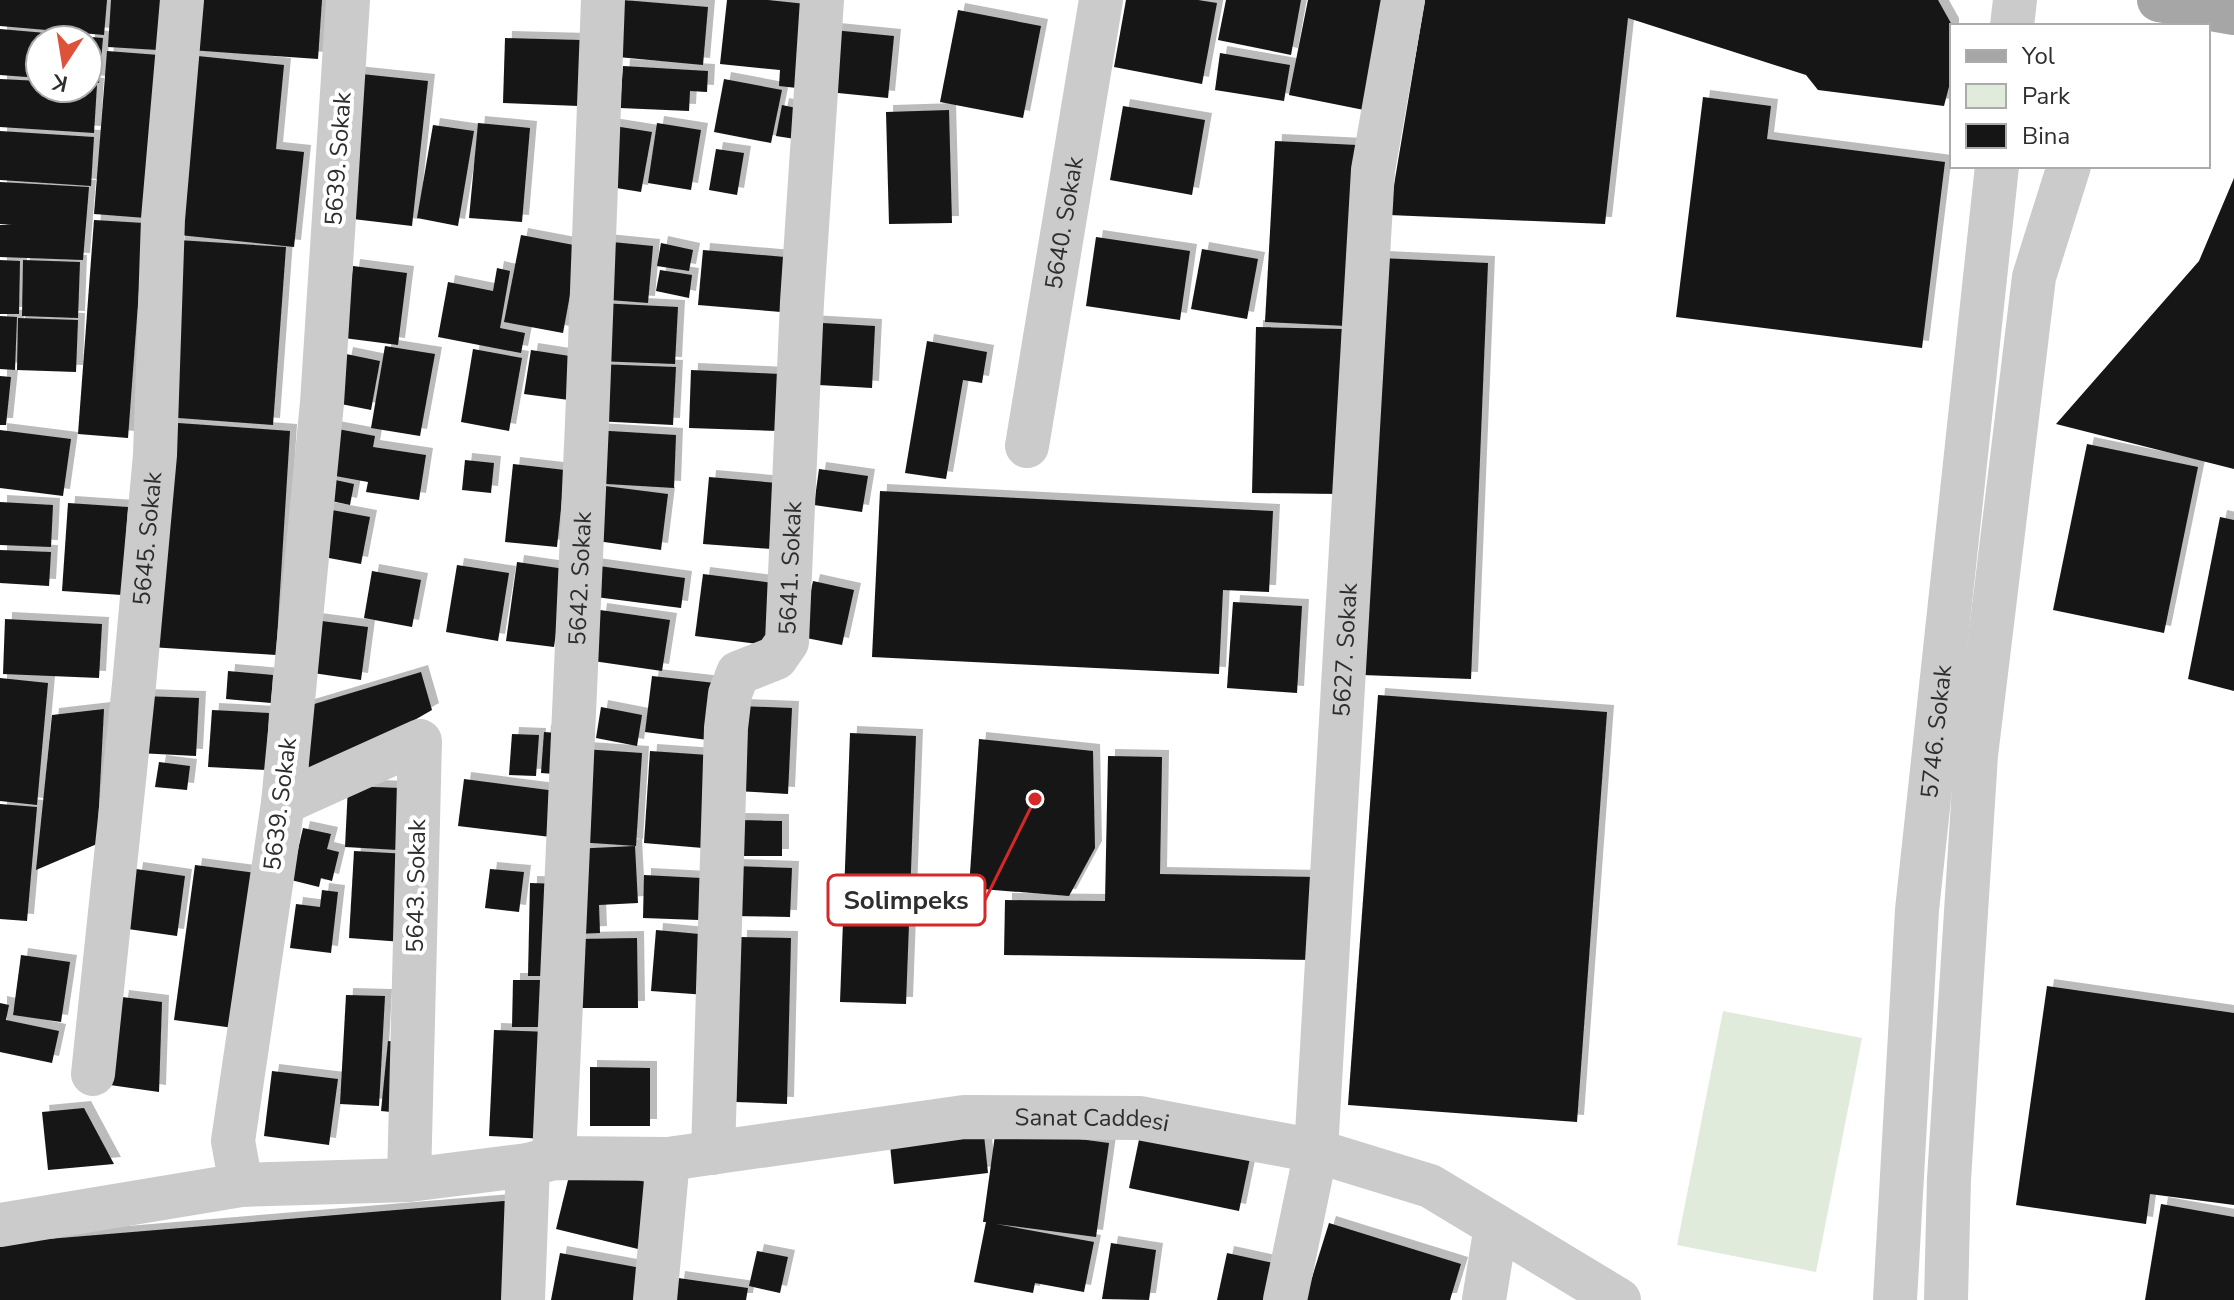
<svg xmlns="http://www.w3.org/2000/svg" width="2234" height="1300" font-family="'Nunito Sans',sans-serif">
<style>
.green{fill:#e1ebdc}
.building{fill:#151515;filter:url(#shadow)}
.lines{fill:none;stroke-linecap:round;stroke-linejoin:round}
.minor{stroke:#cbcbcb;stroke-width:44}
.major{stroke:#a6a6a6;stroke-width:44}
.labels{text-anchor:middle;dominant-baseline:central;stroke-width:8;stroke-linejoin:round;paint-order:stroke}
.street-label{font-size:24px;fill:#2e2e2e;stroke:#fff}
.leader{fill:none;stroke:#d62828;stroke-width:3}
.callout-dot{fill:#d62828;stroke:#fff;stroke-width:3}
.callout{fill:#fff;stroke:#d62828;stroke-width:3}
.callout-label{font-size:26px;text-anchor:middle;font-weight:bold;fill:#2e2e2e}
</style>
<defs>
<filter id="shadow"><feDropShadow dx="7" dy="-7" stdDeviation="0" flood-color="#0004"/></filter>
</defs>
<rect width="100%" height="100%" fill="#fff"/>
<path class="green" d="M 1723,1011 L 1862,1038 L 1816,1272 L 1677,1245 Z"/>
<g class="building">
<path d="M 0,0 L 107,0 L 104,35 L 0,26 Z"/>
<path d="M 111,0 L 161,0 L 158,50 L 108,47 Z"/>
<path d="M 194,0 L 322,0 L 318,59 L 190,50 Z"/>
<path d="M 623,0 L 708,7 L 703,65 L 618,57 Z"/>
<path d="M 727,0 L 768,0 L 806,4 L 797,88 L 779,86 L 780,70 L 720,64 Z"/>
<path d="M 1126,0 L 1198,0 L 1217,3 L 1202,84 L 1114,67 Z"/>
<path d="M 1226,0 L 1301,0 L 1291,55 L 1218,40 Z"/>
<path d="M 1308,0 L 1385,0 L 1364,110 L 1289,95 Z"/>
<path d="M 1425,0 L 1938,0 L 1952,25 L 1952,75 L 1944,106 L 1818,90 L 1806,75 L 1628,18 L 1605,224 L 1389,215 Z"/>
<path d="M 958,10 L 1041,26 L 1023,118 L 940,102 Z"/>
<path d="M 0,29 L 103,38 L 99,83 L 88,82 L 88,40 L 40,40 L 40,78 L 0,75 Z"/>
<path d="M 833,30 L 894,36 L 888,98 L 828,92 Z"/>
<path d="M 505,38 L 581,40 L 579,106 L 503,103 Z"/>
<path d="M 107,51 L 159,55 L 146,218 L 94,214 Z"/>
<path d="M 1220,53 L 1290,65 L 1284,101 L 1215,90 Z"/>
<path d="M 188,55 L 284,65 L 276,149 L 304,152 L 294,247 L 170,234 Z"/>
<path d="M 623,66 L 708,71 L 707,92 L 690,91 L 689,111 L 620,108 Z"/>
<path d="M 352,73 L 428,81 L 412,226 L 336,217 Z"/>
<path d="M 0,79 L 40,81 L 40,88 L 88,88 L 88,84 L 97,85 L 94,133 L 0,127 Z"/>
<path d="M 724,79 L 782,90 L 771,143 L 714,132 Z"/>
<path d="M 1703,97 L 1771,106 L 1767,139 L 1945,162 L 1922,348 L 1676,317 Z"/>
<path d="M 782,105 L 801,109 L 795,139 L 776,136 Z"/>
<path d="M 1123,106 L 1205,120 L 1192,195 L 1110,180 Z"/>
<path d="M 949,110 L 952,223 L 889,224 L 886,112 Z"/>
<path d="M 478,123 L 530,128 L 522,222 L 469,218 Z"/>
<path d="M 657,123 L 701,130 L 691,190 L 648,183 Z"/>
<path d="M 433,125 L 474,131 L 458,226 L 417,218 Z"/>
<path d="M 608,125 L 652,132 L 641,192 L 598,185 Z"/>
<path d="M 0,131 L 94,137 L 91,186 L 0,180 Z"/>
<path d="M 1275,141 L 1357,145 L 1347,326 L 1265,322 Z"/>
<path d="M 716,149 L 744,153 L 737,195 L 709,190 Z"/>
<path d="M 2234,178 L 2234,469 L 2056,424 L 2199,261 Z"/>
<path d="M 0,182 L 89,187 L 83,260 L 0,257 L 0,225 L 12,224 L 0,224 Z"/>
<path d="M 94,220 L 144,223 L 128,438 L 78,434 Z"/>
<path d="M 521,235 L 579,246 L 563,333 L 504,322 Z"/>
<path d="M 1096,237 L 1190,251 L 1180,320 L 1086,306 Z"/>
<path d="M 178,240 L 286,247 L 273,425 L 165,417 Z"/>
<path d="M 602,241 L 653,246 L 648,303 L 597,299 Z"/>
<path d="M 661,243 L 693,250 L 689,271 L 657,266 Z"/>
<path d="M 1202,249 L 1258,259 L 1247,319 L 1191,309 Z"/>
<path d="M 703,250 L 785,257 L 781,312 L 698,305 Z"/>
<path d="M 1380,258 L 1488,263 L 1471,679 L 1362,675 Z"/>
<path d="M 0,260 L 20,261 L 19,314 L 0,314 Z"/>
<path d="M 23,260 L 80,262 L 78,318 L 22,316 Z"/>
<path d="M 353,266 L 407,273 L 398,345 L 344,338 Z"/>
<path d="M 497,268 L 510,271 L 500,328 L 525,333 L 521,353 L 438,337 L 448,282 L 493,291 Z"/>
<path d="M 660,270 L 692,275 L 689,298 L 656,291 Z"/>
<path d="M 599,303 L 678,307 L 675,364 L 596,361 Z"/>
<path d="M 0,316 L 17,317 L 15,370 L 0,369 Z"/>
<path d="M 18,318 L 78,320 L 76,372 L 17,370 Z"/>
<path d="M 805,322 L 875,326 L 872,388 L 801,384 Z"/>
<path d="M 1256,327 L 1342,329 L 1338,494 L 1252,493 Z"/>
<path d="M 927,341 L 987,352 L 982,383 L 963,380 L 946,479 L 905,473 Z"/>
<path d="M 385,346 L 435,354 L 420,436 L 371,428 Z"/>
<path d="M 473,349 L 522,358 L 509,431 L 461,422 Z"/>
<path d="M 531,350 L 576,357 L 569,400 L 524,394 Z"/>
<path d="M 346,354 L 380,361 L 371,410 L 336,403 Z"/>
<path d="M 597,364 L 676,367 L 673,425 L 595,421 Z"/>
<path d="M 691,370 L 780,374 L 778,431 L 689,428 Z"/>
<path d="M 0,376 L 11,377 L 6,425 L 0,425 Z"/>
<path d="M 164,422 L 290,431 L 276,655 L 150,647 Z"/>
<path d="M 327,427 L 375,436 L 373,447 L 426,455 L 419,500 L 366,492 L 368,482 L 319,473 Z"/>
<path d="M 0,430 L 71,439 L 63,496 L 0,488 Z"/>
<path d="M 593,430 L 676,435 L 674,488 L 590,483 Z"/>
<path d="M 2087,444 L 2198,467 L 2164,633 L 2053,610 Z"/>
<path d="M 465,460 L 494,463 L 491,493 L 462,490 Z"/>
<path d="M 513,464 L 565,470 L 557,547 L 505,542 Z"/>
<path d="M 819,469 L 868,476 L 862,512 L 814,505 Z"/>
<path d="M 709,477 L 777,483 L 772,549 L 703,544 Z"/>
<path d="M 326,478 L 354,484 L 350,505 L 322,499 Z"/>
<path d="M 597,485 L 668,494 L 661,550 L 590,540 Z"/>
<path d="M 880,491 L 1273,511 L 1269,592 L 1223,590 L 1219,674 L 872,657 Z"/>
<path d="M 0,502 L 53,505 L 51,547 L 0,545 Z"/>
<path d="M 68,503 L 128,507 L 122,595 L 62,591 Z"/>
<path d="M 321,508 L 370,517 L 361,564 L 313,555 Z"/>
<path d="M 2220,517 L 2234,520 L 2234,691 L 2188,679 Z"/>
<path d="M 0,550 L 51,552 L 49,586 L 0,583 Z"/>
<path d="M 517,562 L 565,569 L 554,647 L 506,641 Z"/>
<path d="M 457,565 L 509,573 L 498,641 L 446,632 Z"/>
<path d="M 592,565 L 685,578 L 681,608 L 588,596 Z"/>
<path d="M 372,571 L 421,580 L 412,627 L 364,618 Z"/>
<path d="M 703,574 L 781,584 L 773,646 L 695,636 Z"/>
<path d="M 813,581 L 854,590 L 842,645 L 801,637 Z"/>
<path d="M 1233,602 L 1302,606 L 1297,693 L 1227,688 Z"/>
<path d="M 600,610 L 670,620 L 662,671 L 593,661 Z"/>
<path d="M 5,619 L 102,624 L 99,678 L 3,674 Z"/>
<path d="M 314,620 L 368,627 L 361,680 L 306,672 Z"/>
<path d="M 228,671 L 273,675 L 271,703 L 226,699 Z"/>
<path d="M 421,672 L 432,710 L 310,780 L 301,708 Z"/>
<path d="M 652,676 L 715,683 L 708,740 L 645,732 Z"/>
<path d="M 0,678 L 48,683 L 37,805 L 0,801 Z"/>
<path d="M 1378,695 L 1607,712 L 1577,1122 L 1348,1105 Z"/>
<path d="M 142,696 L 199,698 L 196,756 L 138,753 Z"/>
<path d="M 740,706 L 792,708 L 788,794 L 736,791 Z"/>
<path d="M 601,707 L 642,715 L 637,746 L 596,738 Z"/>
<path d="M 104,709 L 97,844 L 36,870 L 52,715 Z"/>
<path d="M 212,710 L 269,713 L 266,770 L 208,767 Z"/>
<path d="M 544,732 L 571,734 L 568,775 L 541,773 Z"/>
<path d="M 850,733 L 916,736 L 906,1004 L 840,1002 Z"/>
<path d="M 512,734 L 539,735 L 536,776 L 509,775 Z"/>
<path d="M 979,739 L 1093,751 L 1095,848 L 1069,896 L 969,888 Z"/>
<path d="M 583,749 L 642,753 L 636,846 L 577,842 Z"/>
<path d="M 650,751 L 708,755 L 703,848 L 644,843 Z"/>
<path d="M 1108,756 L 1162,757 L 1160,874 L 1315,877 L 1313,960 L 1004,955 L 1005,900 L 1105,901 Z"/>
<path d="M 159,762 L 190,766 L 187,790 L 155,787 Z"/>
<path d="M 464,779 L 556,791 L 551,837 L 458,826 Z"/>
<path d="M 348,786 L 400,788 L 398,850 L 345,847 Z"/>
<path d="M 0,804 L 37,807 L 27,921 L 0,919 Z"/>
<path d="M 737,820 L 782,821 L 782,856 L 737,856 Z"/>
<path d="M 303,828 L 331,834 L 327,849 L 339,852 L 332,881 L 321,878 L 319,887 L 291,880 Z"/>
<path d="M 635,846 L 638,903 L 599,905 L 600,933 L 576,934 L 572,849 Z"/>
<path d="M 354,851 L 408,854 L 403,942 L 349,938 Z"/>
<path d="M 195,865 L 256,873 L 234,1028 L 174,1020 Z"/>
<path d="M 734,866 L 792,868 L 790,917 L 733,916 Z"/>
<path d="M 136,869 L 185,876 L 177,936 L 128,929 Z"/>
<path d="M 490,869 L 524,872 L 519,912 L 485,908 Z"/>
<path d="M 644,875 L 701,878 L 699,920 L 643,918 Z"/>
<path d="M 530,883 L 562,884 L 560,976 L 528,976 Z"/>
<path d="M 322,890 L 338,892 L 331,953 L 290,948 L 296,904 L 320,907 Z"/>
<path d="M 656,930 L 710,935 L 707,995 L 651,991 Z"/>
<path d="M 740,937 L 791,938 L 787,1104 L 736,1102 Z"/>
<path d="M 637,938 L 638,1008 L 579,1008 L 578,939 Z"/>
<path d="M 21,955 L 70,962 L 61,1022 L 13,1015 Z"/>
<path d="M 513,980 L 555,980 L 555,1027 L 512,1027 Z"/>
<path d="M 2047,986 L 2234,1013 L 2234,1205 L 2150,1194 L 2146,1224 L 2016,1205 Z"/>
<path d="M 346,995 L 385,996 L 379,1106 L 340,1104 Z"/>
<path d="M 122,997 L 162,1002 L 159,1092 L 110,1085 Z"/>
<path d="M 0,1003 L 9,1005 L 6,1020 L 59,1031 L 52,1063 L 0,1052 Z"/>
<path d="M 494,1030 L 551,1032 L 546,1139 L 489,1136 Z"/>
<path d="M 388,1041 L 407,1043 L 401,1113 L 381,1111 Z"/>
<path d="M 590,1067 L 650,1068 L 650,1126 L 590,1126 Z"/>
<path d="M 272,1071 L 338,1079 L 329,1145 L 264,1136 Z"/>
<path d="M 84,1108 L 114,1164 L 48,1170 L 42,1112 Z"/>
<path d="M 996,1128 L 1109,1143 L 1096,1237 L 996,1224 L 1094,1242 L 1084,1292 L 1035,1283 L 1033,1293 L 974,1282 L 986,1222 L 983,1222 Z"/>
<path d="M 1141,1130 L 1251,1153 L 1239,1211 L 1129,1188 Z"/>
<path d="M 984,1135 L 988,1173 L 894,1184 L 890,1145 Z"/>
<path d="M 572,1164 L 654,1184 L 638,1249 L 556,1229 Z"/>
<path d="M 516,1200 L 504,1300 L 0,1300 L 0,1243 Z"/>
<path d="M 2161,1204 L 2234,1217 L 2234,1300 L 2145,1300 Z"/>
<path d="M 1329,1223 L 1461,1264 L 1450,1300 L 1305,1300 Z"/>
<path d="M 1111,1243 L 1156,1250 L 1149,1300 L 1102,1299 Z"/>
<path d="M 757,1251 L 788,1257 L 780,1293 L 749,1286 Z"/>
<path d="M 560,1253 L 641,1268 L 635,1300 L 551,1300 Z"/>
<path d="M 1227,1253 L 1282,1265 L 1275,1300 L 1217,1300 Z"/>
<path d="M 678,1278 L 748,1288 L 746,1300 L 675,1300 Z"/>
</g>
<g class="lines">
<g class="minor">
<path d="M 348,0 L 322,403 L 283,803 L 233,1141 L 241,1185 L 409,1180 L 528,1165 L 523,1300"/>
<path d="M 2012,26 L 2015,0"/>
<path id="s1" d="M 1027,446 L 1101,0"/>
<path d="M 283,803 L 420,741 L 409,1180"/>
<path id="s2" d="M 93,1074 L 134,685 L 155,455 L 163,219 L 182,0"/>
<path id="s3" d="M 713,1153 L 726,728 L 730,694 L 738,673 L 776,658 L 787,642 L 802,302 L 822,0"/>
<path id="s4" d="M 554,1158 L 587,423 L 603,0"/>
<path id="s5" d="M 528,1165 L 554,1158 L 668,1159 L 964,1117 L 1139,1118 L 1316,1151 L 1430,1186 L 1619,1300"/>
<path d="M 0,1225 L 241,1185"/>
<path d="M 655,1300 L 668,1159"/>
<path id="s6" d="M 1285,1300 L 1316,1151 L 1373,170 L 1403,0"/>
<path d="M 1484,1300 L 1496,1226"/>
<path id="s7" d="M 1895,1300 L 1917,910 L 1997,166"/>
<path d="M 1946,1300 L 1949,1179 L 1976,755 L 2034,277 L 2069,166"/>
</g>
<path class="major" d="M 2159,0 L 2234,13"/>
</g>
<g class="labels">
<g class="street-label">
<text transform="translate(338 159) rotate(-86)">5639. Sokak</text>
<text stroke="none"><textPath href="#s1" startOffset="226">5640. Sokak</textPath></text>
<text stroke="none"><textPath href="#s2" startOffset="538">5645. Sokak</textPath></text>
<text stroke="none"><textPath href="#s3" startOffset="616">5641. Sokak</textPath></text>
<text stroke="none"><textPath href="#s4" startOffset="580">5642. Sokak</textPath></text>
<text stroke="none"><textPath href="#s6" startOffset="654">5627. Sokak</textPath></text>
<text stroke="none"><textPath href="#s7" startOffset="570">5746. Sokak</textPath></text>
<text transform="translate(280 804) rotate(-83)">5639. Sokak</text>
<text transform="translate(416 886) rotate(-89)">5643. Sokak</text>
<text stroke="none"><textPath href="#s5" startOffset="568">Sanat Caddesi</textPath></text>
</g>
</g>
<path class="leader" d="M1035 799L985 900"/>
<circle class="callout-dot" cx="1035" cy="799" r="8"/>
<rect class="callout" x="828" y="875" width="157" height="50" rx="8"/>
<g class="callout-label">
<text x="906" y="909">Solimpeks</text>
</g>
<rect x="1950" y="24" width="260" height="144" fill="#ffffff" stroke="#ababab" stroke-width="2"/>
<rect x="1966" y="50" width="40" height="12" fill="#a6a6a6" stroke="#ababab" stroke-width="2"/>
<text x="2022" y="64" font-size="24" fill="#2e2e2e">Yol</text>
<rect x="1966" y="84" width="40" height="24" fill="#e1ebdc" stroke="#ababab" stroke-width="2"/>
<text x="2022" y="104" font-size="24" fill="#2e2e2e">Park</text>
<rect x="1966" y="124" width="40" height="24" fill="#151515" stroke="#ababab" stroke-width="2"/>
<text x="2022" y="144" font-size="24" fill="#2e2e2e">Bina</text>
<g transform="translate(64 64) rotate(192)"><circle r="38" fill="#ffffff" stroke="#ababab" stroke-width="2"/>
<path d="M0-6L14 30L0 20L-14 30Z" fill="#dd5238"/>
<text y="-12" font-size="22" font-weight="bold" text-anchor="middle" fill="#2e2e2e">K</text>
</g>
</svg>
